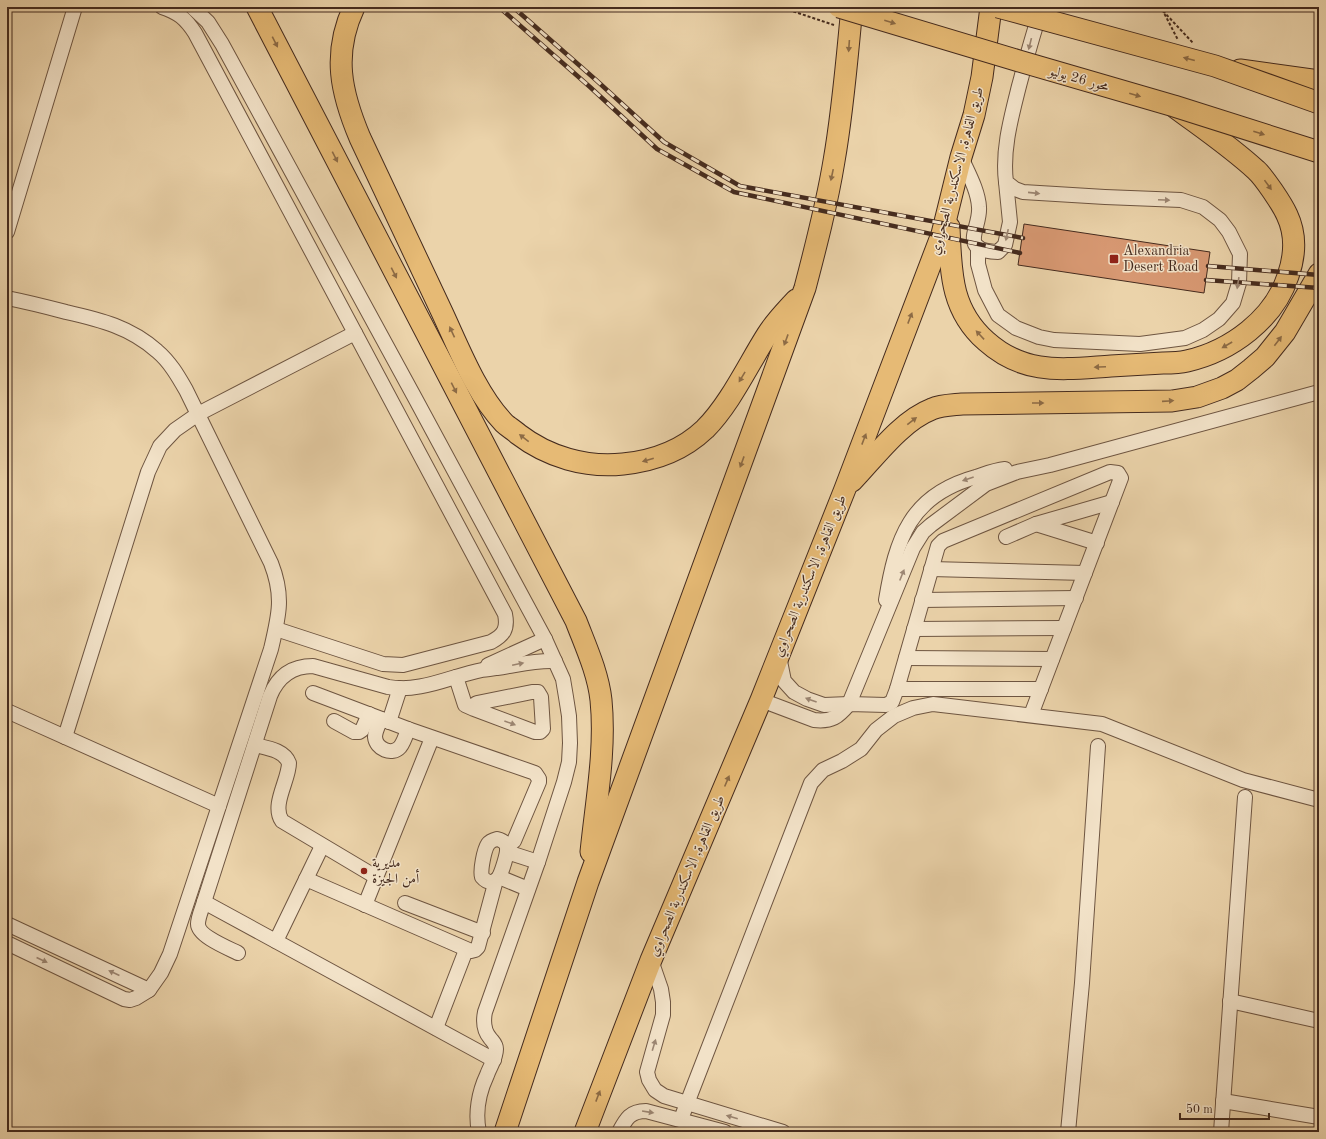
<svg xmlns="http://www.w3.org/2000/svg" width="1326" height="1139" font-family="'Old Standard TT',Amiri,serif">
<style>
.building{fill:#d79872;stroke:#452b1e}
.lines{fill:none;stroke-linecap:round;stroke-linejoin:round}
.minor-casing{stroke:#6e5541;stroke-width:16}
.highway-casing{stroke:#452b1e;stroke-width:23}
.path{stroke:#452b1e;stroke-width:2;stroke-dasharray:3 2;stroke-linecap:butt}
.minor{stroke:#f2e2c8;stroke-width:14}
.highway{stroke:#e6ba75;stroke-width:21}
.rail-casing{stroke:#452b1e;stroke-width:4.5}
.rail{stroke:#f2e2c8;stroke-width:3;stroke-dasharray:9;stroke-linecap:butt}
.highway-bridge-casing{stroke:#452b1e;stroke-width:23;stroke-linecap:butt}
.highway-bridge{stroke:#e6ba75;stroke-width:21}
.oneway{fill:#8d6b45}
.oneway2{fill:#9c8673}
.poi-dot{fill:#8f2418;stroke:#f2e2c8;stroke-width:1.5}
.labels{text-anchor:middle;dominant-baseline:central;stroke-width:3;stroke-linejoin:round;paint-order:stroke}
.street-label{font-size:14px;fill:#452b1e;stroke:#f2e2c8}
.poi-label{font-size:14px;fill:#452b1e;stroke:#f2e2c8;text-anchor:start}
</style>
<rect width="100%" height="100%" fill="#ebd3aa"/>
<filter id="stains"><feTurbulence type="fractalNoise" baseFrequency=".005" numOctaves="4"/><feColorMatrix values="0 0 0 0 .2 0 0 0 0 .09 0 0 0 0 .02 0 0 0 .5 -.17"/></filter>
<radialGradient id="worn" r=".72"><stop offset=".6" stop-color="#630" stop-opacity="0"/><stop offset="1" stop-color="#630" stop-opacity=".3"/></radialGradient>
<path class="building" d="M 1024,224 L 1210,252 L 1204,293 L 1018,265 Z"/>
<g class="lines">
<defs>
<g id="minor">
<path d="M 162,7 C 178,12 186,19 195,33 L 505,614 C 508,629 504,635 491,642 L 403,665 L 383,664 L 276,629"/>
<path d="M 192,7 L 208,22 L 222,44 L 415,398 L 545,639 L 563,679 L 566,697 L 569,716 L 570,743 L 569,762 L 564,782 L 538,862 L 485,1012 C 483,1022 484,1031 490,1038 C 493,1042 496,1044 496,1049 C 496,1059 490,1066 487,1075 C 479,1092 475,1113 479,1132"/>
<path d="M 961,157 C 968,173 978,190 979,207 C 981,228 957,251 998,252 L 1005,245 L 1010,222 L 1006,182"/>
<path d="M 7,232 L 75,7"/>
<path d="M 978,247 L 978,264 L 985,290 L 998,315 L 1016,328 L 1039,337 L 1054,340 L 1140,344 L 1185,338 L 1203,330 L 1219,319 L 1233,303 L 1239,283 L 1240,254 L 1229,232 L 1220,220 L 1203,207 L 1181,200 L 1105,197 L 1023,192 L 1015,189 L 1006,182 C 1002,150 1011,118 1019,86 C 1026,60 1033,33 1042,7"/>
<path d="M 7,298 C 27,302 47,307 66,312 C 101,320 130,327 157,351 C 170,362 178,376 186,390 L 271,563 C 284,596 279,615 271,649 L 170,954 L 161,973 L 149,990 L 136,998 L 130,1000 L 124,999 L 7,943"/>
<path d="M 1036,524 L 1097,543"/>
<path d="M 1006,537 L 1036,524 L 1112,502"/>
<path d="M 931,569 L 1085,573"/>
<path d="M 886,600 C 896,539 910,495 976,477 C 985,474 995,470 1005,469"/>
<path d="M 922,600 L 1076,598"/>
<path d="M 914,629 L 1064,628"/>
<path d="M 779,656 L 784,681 L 794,692 L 807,699 L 824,705 L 849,704 L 886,705 L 892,702 L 897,689 L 938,546 L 943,541 L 1110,472 L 1118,473 L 1121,478 L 1031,715"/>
<path d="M 906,658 L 1052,659"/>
<path d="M 488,665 L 545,639"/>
<path d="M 456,677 L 465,705 L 474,709 L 535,732 L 540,732 L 543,729 L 541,697 L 538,692 L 532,692 L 477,703 L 474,705 L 474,709"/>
<path d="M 897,689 L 1041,689"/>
<path d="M 313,693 L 408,729 L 535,773 L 539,779 L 539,782 L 514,841 L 507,847"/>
<path d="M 761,700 L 814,720 C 832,722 838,717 849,704 L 913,548 L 923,532 L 931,525 L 986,484 L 1017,472 L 1050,465 L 1319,392"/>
<path d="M 7,711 L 219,806"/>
<path d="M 381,719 C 379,724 375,731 375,737 C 376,749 392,756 400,747 C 404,742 406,735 408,729"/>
<path d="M 334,721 L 354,732 L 359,732 L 362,730 L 369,714"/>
<path d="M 389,722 L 400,688"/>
<path d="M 65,737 L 148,472 L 160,446 L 175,430 L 198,414 L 355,333"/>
<path d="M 255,745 C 267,748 284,750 289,763 C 289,780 271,805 282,821 L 376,877"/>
<path d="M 497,839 C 501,840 506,842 507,847 C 508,853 502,871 499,877 C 494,884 487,883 482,877 C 480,871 484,850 488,844 C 490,841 493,840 497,839 Z"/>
<path d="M 507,852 L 538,862"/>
<path d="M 499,877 L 528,889"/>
<path d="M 306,879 L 471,951 L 475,950 L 478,947 L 496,880"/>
<path d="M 204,902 L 494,1060"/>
<path d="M 405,903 L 483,933"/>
<path d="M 365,905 L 432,738"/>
<path d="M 7,924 L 149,990"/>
<path d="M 276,941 L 322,846"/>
<path d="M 238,953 C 228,948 198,936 198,924 C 198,917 202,909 204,902 L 270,696 C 278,676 292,666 313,666 L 388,687 C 420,693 451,676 482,670 C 487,669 492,669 497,668 C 518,665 534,660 555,661"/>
<path d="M 651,960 L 661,989 L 663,1002 L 663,1015 L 647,1072 L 649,1080 L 655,1090 L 664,1096 L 783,1132"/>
<path d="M 1230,1001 L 1319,1021"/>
<path d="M 436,1028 L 466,950"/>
<path d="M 1223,1101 L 1319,1117"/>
<path d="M 681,1119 L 811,783 L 823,770 L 842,761 L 861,749 L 876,730 L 894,716 L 913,708 L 933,704 L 1102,724 L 1243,780 L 1319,800"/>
<path d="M 619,1132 C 626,1119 630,1111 646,1111 L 725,1132"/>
<path d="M 1068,1132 L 1082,983 L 1098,746"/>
<path d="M 1221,1132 L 1245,797"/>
</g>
<g id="highway">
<path d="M 257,7 L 576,621 C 586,647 598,673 601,700 C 606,750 596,802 591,852"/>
<path d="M 354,7 C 332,54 341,93 360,138 C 387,196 414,253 441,310 C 458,346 476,394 504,423 C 508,427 514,430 518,434 C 548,457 586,468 623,464 C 653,461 683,450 705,429 C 730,404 748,365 767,335 C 775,322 786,311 796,300"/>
<path d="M 1240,70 L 1319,81"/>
<path d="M 949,227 C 951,271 950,309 986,341 C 1025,376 1064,369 1111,366 C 1128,365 1145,364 1163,363 C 1170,363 1179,363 1187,361 C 1231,351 1274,319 1288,276 C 1295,256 1296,234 1287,215 C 1282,204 1264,177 1256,170 C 1231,147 1203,128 1176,108"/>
<path d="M 852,481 C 875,457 901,421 932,409 C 941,405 952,405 962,404 L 1172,401 L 1197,397 L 1222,388 L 1237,380 L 1251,369 L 1265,357 L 1285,332 L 1319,274"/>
<path d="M 505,1132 L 588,882 L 805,288 C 816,246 827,204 834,161 C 843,110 847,58 852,7"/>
<path d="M 585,1132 L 651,960 L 761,700 L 845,489 L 942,234 L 961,157 L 974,115 L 982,77 L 991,7"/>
</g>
</defs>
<use href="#minor" class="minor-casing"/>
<use href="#highway" class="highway-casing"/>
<g class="path">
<path d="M 787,7 L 786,9 L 834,25"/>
<path d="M 1152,7 L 1163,11 L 1178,40"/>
<path d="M 1163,11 L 1193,43"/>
</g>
<use href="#minor" class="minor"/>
<use href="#highway" class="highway"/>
<defs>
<g id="rail">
<path d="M 499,7 L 590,87 L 657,149 L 734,192 L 1020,253"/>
<path d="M 513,7 L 596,80 L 664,142 L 740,186 L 1023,238"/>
<path d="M 1208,266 L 1319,275"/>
<path d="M 1206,280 L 1319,288"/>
</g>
</defs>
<use href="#rail" class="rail-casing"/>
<use href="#rail" class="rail"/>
<defs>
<g id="highway-bridge">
<path d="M 839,7 L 1019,61 L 1174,106 L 1319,152"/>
<path d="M 998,7 L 1215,66 L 1319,103"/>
</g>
</defs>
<use href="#highway-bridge" class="highway-bridge-casing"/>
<use href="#highway-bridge" class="highway-bridge"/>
</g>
<defs><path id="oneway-solid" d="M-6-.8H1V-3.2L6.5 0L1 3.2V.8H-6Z"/></defs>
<g class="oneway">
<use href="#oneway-solid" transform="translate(890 22) rotate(17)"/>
<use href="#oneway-solid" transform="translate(275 42) rotate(63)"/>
<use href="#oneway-solid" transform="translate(849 46) rotate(94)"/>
<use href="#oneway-solid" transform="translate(1189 59) rotate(-165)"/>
<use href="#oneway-solid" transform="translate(1135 95) rotate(16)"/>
<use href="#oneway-solid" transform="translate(1259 133) rotate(18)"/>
<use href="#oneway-solid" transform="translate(335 157) rotate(63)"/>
<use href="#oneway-solid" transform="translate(832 175) rotate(102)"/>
<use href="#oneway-solid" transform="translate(1268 185) rotate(54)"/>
<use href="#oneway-solid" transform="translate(394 273) rotate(63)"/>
<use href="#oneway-solid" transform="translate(910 318) rotate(-69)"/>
<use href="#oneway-solid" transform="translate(452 332) rotate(-115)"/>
<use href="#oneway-solid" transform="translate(980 335) rotate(-133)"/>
<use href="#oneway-solid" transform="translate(786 340) rotate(110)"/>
<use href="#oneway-solid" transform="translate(1278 341) rotate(-53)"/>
<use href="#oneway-solid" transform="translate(1227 345) rotate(150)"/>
<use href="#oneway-solid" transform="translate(1100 367) rotate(177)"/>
<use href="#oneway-solid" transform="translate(742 377) rotate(121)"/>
<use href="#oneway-solid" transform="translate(454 388) rotate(63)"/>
<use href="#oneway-solid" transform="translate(1168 401) rotate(-4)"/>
<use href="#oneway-solid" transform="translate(1038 403)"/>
<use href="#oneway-solid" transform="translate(912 421) rotate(-38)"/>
<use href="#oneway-solid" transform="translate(524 438) rotate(-142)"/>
<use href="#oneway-solid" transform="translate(864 439) rotate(-69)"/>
<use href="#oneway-solid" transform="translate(648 460) rotate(164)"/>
<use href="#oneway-solid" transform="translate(742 462) rotate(110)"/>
<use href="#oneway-solid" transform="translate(727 781) rotate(-67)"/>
<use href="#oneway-solid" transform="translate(598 1096) rotate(-69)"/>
</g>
<g class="oneway2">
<use href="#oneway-solid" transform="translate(1030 44) rotate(104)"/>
<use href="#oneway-solid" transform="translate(1034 193) rotate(6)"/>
<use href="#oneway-solid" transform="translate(1164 200) rotate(2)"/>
<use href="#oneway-solid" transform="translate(1007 235) rotate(102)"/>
<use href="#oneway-solid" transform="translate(1238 283) rotate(99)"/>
<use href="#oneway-solid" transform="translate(968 479) rotate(161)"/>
<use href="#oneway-solid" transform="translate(902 575) rotate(-68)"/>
<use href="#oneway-solid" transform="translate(518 664) rotate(-12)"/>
<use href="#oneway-solid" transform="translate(811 700) rotate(-160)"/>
<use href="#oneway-solid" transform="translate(510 723) rotate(20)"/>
<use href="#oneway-solid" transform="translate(42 960) rotate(25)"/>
<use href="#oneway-solid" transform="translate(114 973) rotate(-155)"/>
<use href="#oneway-solid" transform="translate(654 1045) rotate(-73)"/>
<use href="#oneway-solid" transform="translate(648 1112) rotate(9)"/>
<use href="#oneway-solid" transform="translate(732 1117) rotate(-164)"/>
</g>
<g class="poi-dot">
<rect x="1109" y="254" width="10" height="10" rx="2"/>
<circle cx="364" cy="871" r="4"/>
</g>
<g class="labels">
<g class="street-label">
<text transform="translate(1079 79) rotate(16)">محور 26 يوليو</text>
<text transform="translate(957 171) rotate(-75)">طريق القاهرة, الاسكندرية الصحراوي</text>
<text transform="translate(810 576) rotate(-68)">طريق القاهرة, الاسكندرية الصحراوي</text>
<text transform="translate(687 876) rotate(-67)">طريق القاهرة, الاسكندرية الصحراوي</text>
</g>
<g class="poi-label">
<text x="1123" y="251">Alexandria<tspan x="1123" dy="16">Desert Road</tspan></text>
<text x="372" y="863">مديرية<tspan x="372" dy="16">أمن الجيزة</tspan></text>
</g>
</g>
<rect width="1326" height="1139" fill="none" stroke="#ebd3aa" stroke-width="24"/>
<rect x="8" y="8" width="1310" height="1123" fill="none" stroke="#452b1e" stroke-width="2"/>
<rect x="12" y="12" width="1302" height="1115" fill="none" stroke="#452b1e"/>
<path d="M1180 1113v6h89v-6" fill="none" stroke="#452b1e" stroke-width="2"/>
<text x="1186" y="1113" font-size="12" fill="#452b1e" stroke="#f2e2c8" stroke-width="3" paint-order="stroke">50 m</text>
<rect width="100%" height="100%" filter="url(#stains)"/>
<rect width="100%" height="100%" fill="url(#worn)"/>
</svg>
